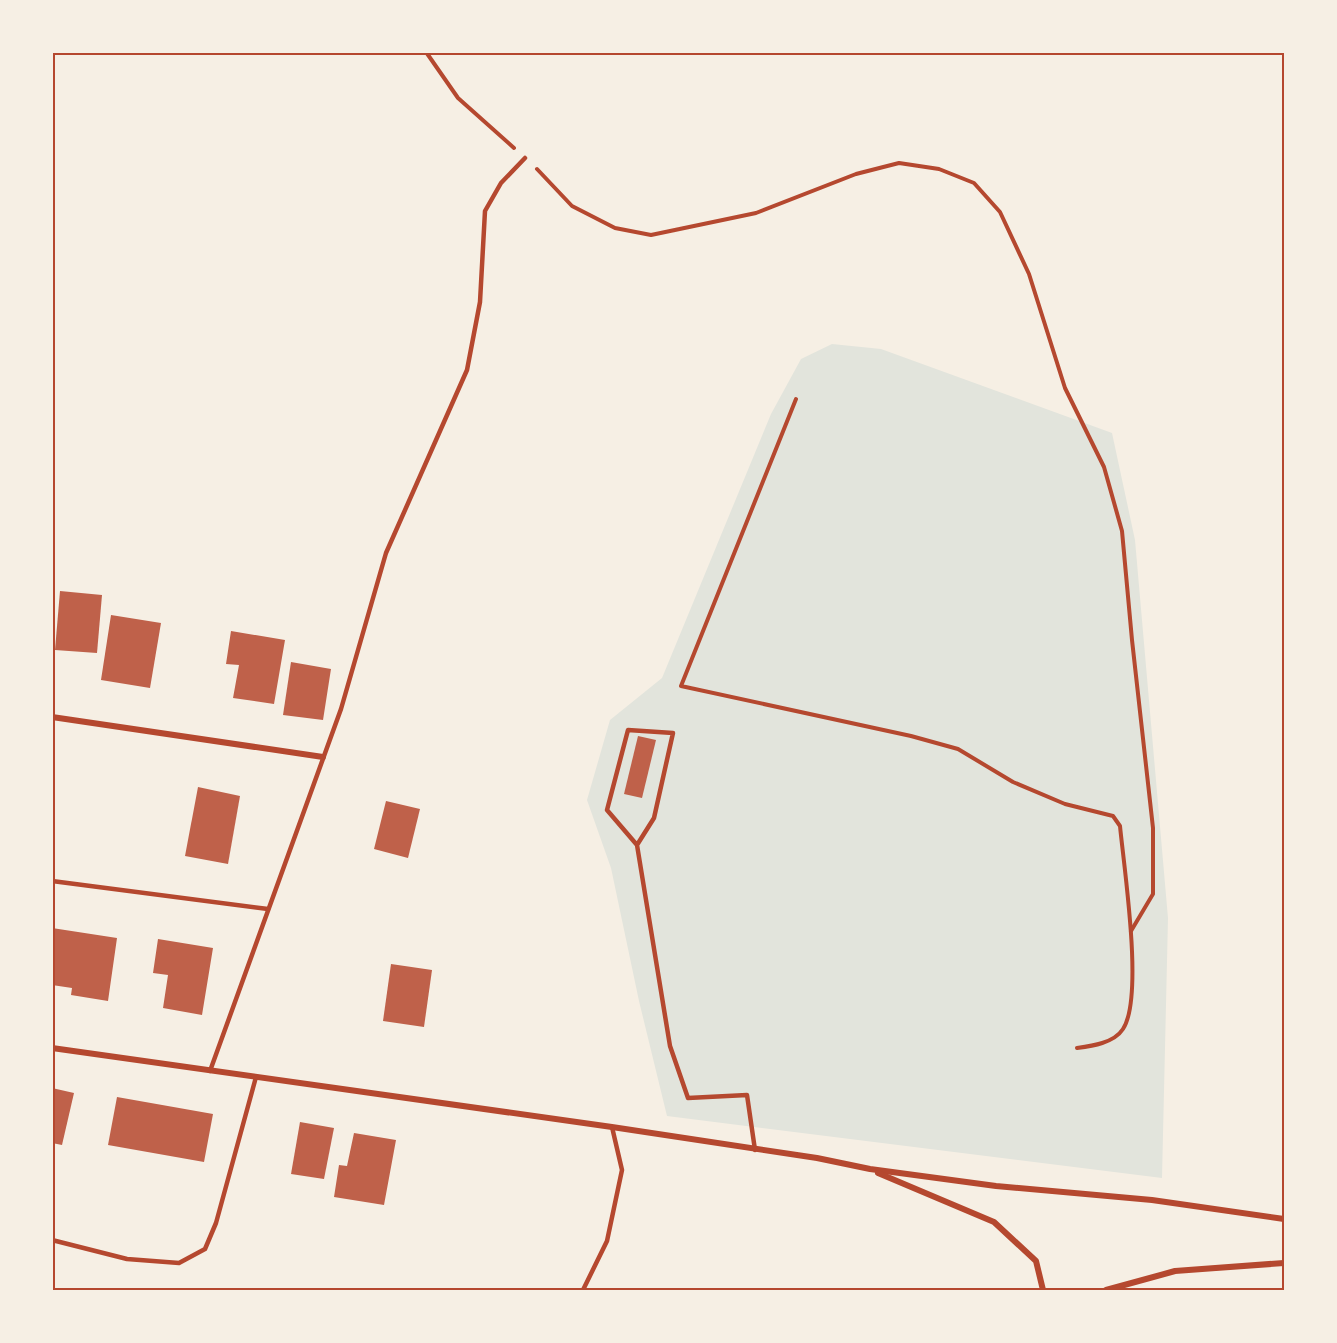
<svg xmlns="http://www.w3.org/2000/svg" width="1337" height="1343" font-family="Figtree,sans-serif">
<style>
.green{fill:#e2e4dc}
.building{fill:#bf614a}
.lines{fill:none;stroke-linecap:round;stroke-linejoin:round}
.path{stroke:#b5482f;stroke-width:4}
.service{stroke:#b5482f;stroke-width:4.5}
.minor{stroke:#b5482f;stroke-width:6}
.neatline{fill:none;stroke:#b5482f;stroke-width:2}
</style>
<rect width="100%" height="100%" fill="#f6efe4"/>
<path class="green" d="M 832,344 L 881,349 L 1112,433 L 1135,540 L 1168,918 L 1162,1178 L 667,1116 L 639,1001 L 611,868 L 587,800 L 610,720 L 662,678 L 771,414 L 801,359 Z"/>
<g class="building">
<path d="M 60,591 L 102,595 L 97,653 L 55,650 Z"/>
<path d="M 111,615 L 161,623 L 150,688 L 101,680 Z"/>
<path d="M 231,631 L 285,640 L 274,704 L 233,698 L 239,665 L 226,664 Z"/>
<path d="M 291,662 L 331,669 L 323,720 L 283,715 Z"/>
<path d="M 638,736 L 656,740 L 642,798 L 624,794 Z"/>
<path d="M 198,787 L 240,796 L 228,864 L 185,856 Z"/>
<path d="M 386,801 L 420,809 L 408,858 L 374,849 Z"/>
<path d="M 52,928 L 117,938 L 108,1001 L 71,995 L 72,988 L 52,985 Z"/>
<path d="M 158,939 L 213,948 L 202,1015 L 163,1008 L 168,975 L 153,973 Z"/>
<path d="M 391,964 L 432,970 L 424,1027 L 383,1021 Z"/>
<path d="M 52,1088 L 74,1093 L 62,1145 L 52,1143 Z"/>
<path d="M 117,1097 L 213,1114 L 204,1162 L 108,1145 Z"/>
<path d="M 300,1122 L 334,1128 L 324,1179 L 291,1174 Z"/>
<path d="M 354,1133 L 396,1140 L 384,1205 L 334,1197 L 339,1165 L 347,1166 Z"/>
</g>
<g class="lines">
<g class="path">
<path d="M 426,52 L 458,98 L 514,148"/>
<path d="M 537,169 L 572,206 L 615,228 L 651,235 L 756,213 L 856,174 L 899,163 L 939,169 L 974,183 L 1000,212 L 1029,274 L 1065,388 L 1104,467 L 1122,531 L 1132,640 L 1153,828 L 1153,894 L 1131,931"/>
<path d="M 796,399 L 681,686 L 911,736 L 958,749 L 1013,782 L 1065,804 L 1113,816 L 1120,826 C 1124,868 1144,997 1123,1029 C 1114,1043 1092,1046 1077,1048"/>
</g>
<g class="service">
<path d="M 637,845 L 607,810 L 628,730 L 673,733 L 654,818 L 637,845 L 670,1046 L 688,1098 L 747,1095 L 755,1150"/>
<path d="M 52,881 L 268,909"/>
<path d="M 210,1071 L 341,709 L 386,553 L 467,370 L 480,302 L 485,211 L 501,183 L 525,158"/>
<path d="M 52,1240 L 127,1259 L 179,1263 L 205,1249 L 216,1223 L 256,1077"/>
<path d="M 583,1290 L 607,1241 L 622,1170 L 612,1127"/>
</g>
<g class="minor">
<path d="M 52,717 L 323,757"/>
<path d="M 52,1048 L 612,1127 L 817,1158 L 870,1169 L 996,1186 L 1152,1200 L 1284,1219"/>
<path d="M 878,1173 L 994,1222 L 1036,1261 L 1043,1290"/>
<path d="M 1106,1290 L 1175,1271 L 1284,1263"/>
</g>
</g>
<rect width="1337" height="1343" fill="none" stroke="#f6efe4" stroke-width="108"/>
<rect x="54" y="54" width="1229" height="1235" class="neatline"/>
</svg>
